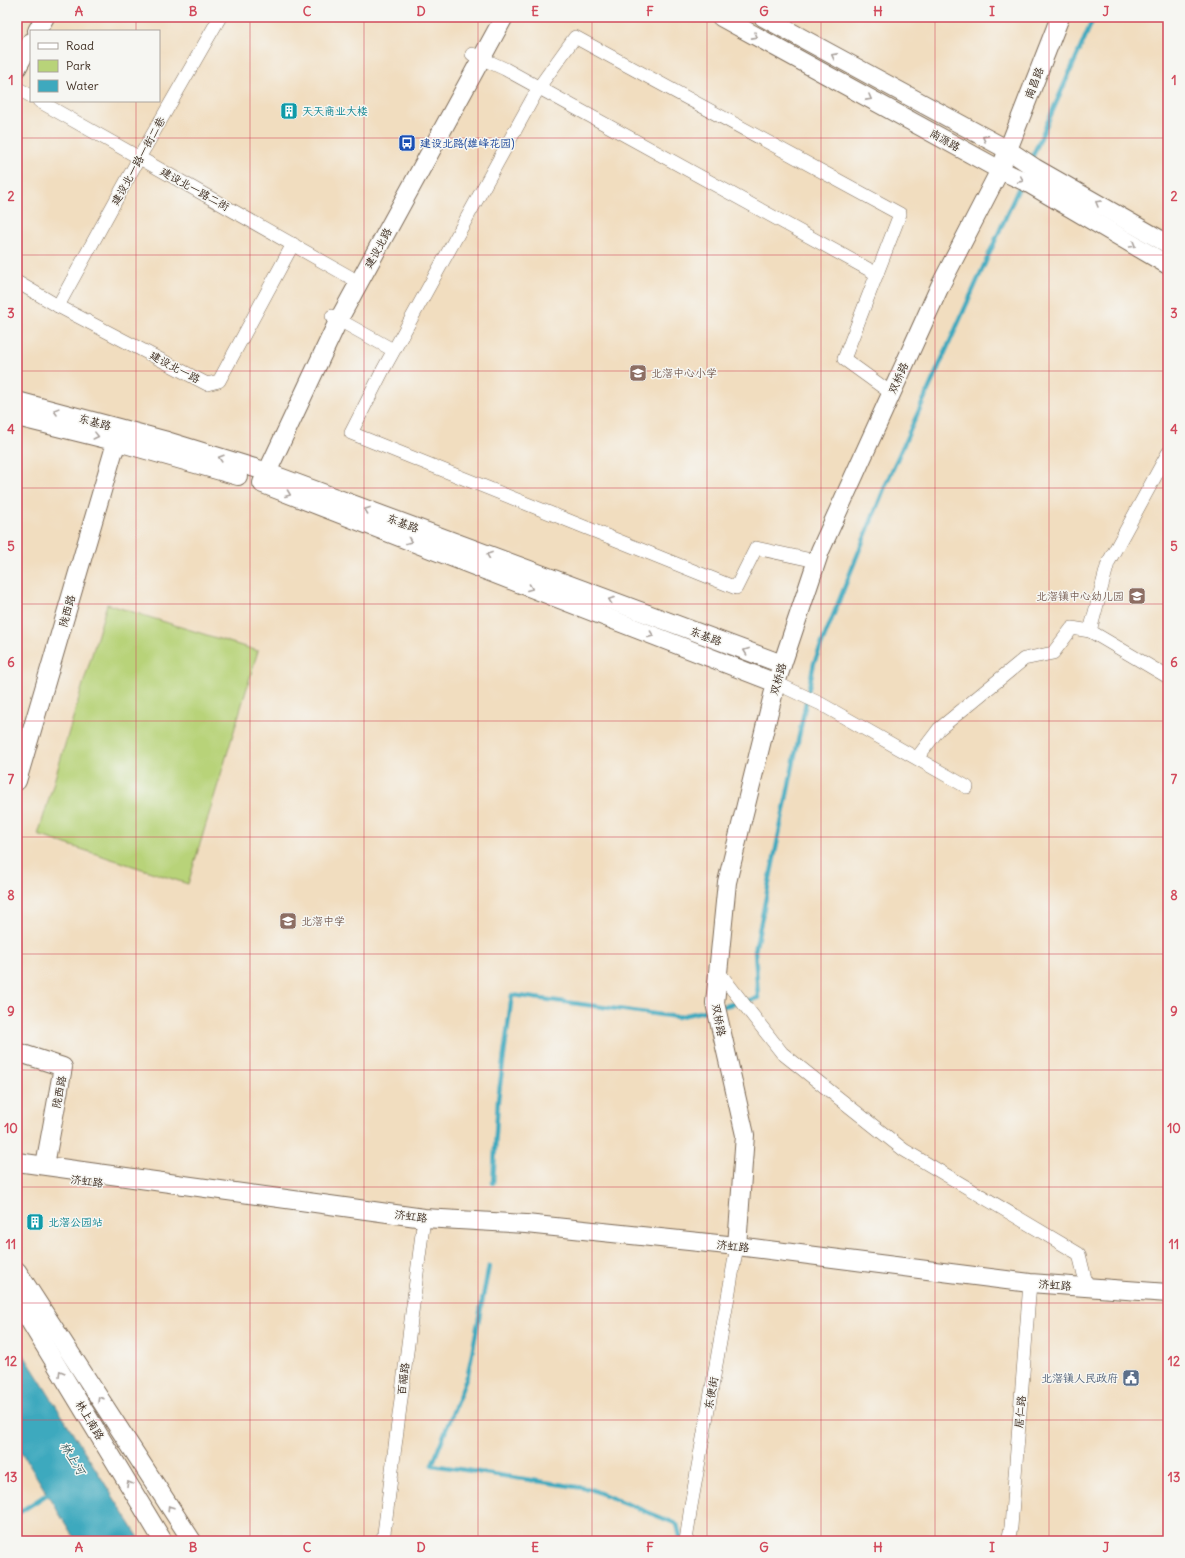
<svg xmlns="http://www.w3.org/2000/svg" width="1185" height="1558" font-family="Delius,'LXGW WenKai TC',sans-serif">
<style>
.green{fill:#b8d379;stroke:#7a7e4c}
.water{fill:#3ea9be;stroke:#3c6a6e}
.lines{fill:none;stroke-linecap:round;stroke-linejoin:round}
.stream{stroke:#3ea9be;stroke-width:4.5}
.street-casing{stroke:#7b6956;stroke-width:14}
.secondary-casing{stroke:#7b6956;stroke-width:20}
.street{stroke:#fff;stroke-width:13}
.secondary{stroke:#fff;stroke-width:18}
.oneway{stroke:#a79f9a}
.grid{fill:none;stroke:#d1495b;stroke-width:1;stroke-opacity:0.55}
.labels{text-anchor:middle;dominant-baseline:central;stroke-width:3;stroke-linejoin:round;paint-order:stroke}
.street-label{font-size:11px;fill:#3b2a1e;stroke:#f6f6f2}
.culture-label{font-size:11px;fill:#0d838f;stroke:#f6f6f2;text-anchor:start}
.transit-label{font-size:11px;fill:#164399;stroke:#f6f6f2;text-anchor:start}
.education-label{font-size:11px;fill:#785e54;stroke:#f6f6f2;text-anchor:start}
.service-label{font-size:11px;fill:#4e5e75;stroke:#f6f6f2;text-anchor:end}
.water-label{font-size:12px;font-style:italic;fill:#3c5d5e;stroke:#f6f6f2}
.neatline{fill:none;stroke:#d1495b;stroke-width:1.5}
.grid-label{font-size:13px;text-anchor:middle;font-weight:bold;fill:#d1495b}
</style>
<rect width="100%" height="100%" fill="#f6f6f2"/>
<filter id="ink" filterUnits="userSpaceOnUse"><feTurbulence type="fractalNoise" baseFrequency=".025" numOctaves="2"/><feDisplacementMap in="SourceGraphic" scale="8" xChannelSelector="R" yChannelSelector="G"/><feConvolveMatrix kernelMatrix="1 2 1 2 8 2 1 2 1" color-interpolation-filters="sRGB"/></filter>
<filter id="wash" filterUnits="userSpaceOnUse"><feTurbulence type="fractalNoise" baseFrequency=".012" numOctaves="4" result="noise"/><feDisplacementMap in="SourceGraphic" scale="16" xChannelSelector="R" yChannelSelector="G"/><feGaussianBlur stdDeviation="0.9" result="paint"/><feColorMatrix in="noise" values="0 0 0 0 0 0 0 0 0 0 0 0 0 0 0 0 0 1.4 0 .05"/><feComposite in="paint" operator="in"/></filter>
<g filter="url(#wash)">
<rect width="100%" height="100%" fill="#f1ddbf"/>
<path class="green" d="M 107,604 L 258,651 L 188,884 L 38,835 Z"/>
<path class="water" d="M 17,1344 L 141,1541 L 76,1541 L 17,1445 Z"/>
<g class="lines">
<g class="stream">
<path d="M 1031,160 L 1094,17"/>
<path d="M 720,1007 L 758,998 L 755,951 L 814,663 L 886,484 L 1021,183"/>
<path d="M 493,1183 L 498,1100 L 512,995 L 677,1017 L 713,1009"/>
<path d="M 489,1266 L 468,1374 L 432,1465 L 590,1489 L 677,1524 L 681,1541"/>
<path d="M 17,1514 L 52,1491"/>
</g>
</g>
</g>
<g filter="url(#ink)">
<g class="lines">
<defs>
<g id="street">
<path d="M 472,54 L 505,69 L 877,274"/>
<path d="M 17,88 L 31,96"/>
<path d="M 39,101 L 350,277"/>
<path d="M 17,282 L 58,306 L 207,384 L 219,381 L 293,244"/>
<path d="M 58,306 L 139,158 L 220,17"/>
<path d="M 332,316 L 393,350"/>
<path d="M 816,561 L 756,548 L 736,588 L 351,433 L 383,370 L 539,87 L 575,37 L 900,214 L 844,359 L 891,393"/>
<path d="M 1090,631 L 1168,677"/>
<path d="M 776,683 L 821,704 L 967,787"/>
<path d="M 917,758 L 939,729 L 1024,659 L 1053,653 L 1072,628 L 1090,631 L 1108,563 L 1168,453"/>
<path d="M 718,971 L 782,1053 L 904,1150 L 1079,1254 L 1087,1287"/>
<path d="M 383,1541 L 424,1218"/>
<path d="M 686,1541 L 691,1506 L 737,1246"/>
<path d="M 1008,1541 L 1011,1527 L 1030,1283"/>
</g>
<g id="secondary">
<path d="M 721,17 L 1000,170 L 1028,183 L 1168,265"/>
<path d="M 763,17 L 1008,150 L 1035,168 L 1168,244"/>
<path d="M 37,31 L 45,17"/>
<path d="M 17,68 L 31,42"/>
<path d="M 17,401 L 167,441 L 258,469 L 782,664"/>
<path d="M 17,417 L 118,442 L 238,476"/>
<path d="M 262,483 L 339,319 L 504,17"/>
<path d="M 263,484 L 776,683"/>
<path d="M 17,781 L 113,453 L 118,442"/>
<path d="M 17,1052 L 63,1067 L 45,1165"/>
<path d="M 17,1162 L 424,1218 L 526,1224 L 737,1246 L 1030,1283 L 1168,1293"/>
<path d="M 737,1246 L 745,1135 L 715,1003 L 727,882 L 776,683 L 820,551 L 940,286 L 1000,170 L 1060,17"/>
<path d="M 17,1271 L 192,1541"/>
<path d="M 17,1300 L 163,1541"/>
</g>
</defs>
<use href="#street" class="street-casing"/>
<use href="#secondary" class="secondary-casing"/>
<use href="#street" class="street"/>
<use href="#secondary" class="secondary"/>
</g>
<defs><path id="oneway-chevron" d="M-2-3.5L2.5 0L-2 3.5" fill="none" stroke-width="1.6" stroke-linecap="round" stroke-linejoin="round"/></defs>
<g class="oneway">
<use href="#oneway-chevron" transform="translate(755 36) rotate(29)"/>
<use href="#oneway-chevron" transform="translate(834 56) rotate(-152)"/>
<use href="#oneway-chevron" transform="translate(869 98) rotate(29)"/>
<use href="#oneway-chevron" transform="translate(985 138) rotate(-152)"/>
<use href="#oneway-chevron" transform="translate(1021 180) rotate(26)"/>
<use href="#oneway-chevron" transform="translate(1098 203) rotate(-150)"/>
<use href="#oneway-chevron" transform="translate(1133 245) rotate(30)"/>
<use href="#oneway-chevron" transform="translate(56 411) rotate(-165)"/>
<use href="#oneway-chevron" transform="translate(96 436) rotate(14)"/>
<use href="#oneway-chevron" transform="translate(221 458) rotate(-163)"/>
<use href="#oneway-chevron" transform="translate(288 494) rotate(21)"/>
<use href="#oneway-chevron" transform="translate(367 510) rotate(-160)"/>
<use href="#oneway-chevron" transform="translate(409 541) rotate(21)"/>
<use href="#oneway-chevron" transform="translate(489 555) rotate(-160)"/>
<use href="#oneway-chevron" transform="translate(530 588) rotate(21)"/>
<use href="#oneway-chevron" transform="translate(611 600) rotate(-160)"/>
<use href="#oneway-chevron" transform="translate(651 635) rotate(21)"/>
<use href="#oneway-chevron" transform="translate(746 651) rotate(-160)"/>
<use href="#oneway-chevron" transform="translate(61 1373) rotate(-121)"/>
<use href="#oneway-chevron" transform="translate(100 1399) rotate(-123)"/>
<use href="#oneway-chevron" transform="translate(129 1484) rotate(-121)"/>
<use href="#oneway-chevron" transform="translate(170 1508) rotate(-123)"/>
</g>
</g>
<path class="grid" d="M 136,17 L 136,31M 250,17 L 250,1541M 364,17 L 364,1541M 478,17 L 478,1541M 592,17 L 592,1541M 707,17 L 707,1541M 821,17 L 821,1541M 935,17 L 935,1541M 1049,17 L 1049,1541M 136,101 L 136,1541M 17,138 L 1168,138M 17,255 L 1168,255M 17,371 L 1168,371M 17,488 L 1168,488M 17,604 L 1168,604M 17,721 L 1168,721M 17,837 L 1168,837M 17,954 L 1168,954M 17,1070 L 1168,1070M 17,1187 L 1168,1187M 17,1303 L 1168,1303M 17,1420 L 1168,1420"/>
<defs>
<symbol id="building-square" viewBox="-11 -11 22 22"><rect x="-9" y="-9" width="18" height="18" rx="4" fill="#0f9aa8" stroke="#f6f6f2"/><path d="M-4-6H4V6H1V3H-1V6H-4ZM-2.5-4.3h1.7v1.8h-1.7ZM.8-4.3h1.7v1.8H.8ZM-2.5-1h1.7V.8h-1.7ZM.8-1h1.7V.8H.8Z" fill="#fff"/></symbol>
<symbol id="bus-square" viewBox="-11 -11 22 22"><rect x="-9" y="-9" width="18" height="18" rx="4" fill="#1a4fb4" stroke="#f6f6f2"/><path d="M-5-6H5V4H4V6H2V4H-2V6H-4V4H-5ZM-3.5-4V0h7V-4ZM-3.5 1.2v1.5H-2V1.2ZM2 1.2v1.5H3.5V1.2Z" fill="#fff"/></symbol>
<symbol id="school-square" viewBox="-11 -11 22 22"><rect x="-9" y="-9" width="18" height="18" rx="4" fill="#8d6e63" stroke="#f6f6f2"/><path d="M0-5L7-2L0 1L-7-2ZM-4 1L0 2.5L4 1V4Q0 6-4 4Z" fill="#fff"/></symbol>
<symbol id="civic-square" viewBox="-11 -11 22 22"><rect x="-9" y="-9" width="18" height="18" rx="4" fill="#5c6f8a" stroke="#f6f6f2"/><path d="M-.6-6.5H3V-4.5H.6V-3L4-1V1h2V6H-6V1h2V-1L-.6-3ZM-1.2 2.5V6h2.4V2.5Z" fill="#fff"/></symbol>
</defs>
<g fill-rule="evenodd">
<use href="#building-square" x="279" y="101" width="20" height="20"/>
<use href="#bus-square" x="397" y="133" width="20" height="20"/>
<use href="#school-square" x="628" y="363" width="20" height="20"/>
<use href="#school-square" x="1127" y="586" width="20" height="20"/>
<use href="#school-square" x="278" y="911" width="20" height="20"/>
<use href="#building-square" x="25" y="1212" width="20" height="20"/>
<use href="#civic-square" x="1121" y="1368" width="20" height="20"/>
</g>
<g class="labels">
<g class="street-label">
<text transform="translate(1034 83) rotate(-69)">南昌路</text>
<text transform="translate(945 140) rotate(29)">南源路</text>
<text transform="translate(138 161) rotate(-61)">建设北一路一街二巷</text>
<text transform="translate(195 189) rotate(29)">建设北一路二街</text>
<text transform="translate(378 248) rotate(-61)">建设北路</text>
<text transform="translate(175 367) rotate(28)">建设北一路</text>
<text transform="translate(898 378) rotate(-66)">双桥路</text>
<text transform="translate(95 422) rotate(15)">东基路</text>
<text transform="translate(403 523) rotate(20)">东基路</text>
<text transform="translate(67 611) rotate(-74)">陇西路</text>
<text transform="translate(706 636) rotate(20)">东基路</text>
<text transform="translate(778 679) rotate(-74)">双桥路</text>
<text transform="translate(719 1020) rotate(79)">双桥路</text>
<text transform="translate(59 1092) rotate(-79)">陇西路</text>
<text transform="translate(87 1181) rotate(7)">济虹路</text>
<text transform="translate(411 1216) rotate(7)">济虹路</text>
<text transform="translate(733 1246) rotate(6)">济虹路</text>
<text transform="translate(1055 1285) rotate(4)">济虹路</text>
<text transform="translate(403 1379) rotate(-83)">百福路</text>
<text transform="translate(711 1393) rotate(-80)">东便街</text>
<text transform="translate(1020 1412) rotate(-85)">居仁路</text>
<text transform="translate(90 1420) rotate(59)">林上南路</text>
</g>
<g class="culture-label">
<text x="302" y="111">天天商业大楼</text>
<text x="48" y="1222">北滘公园站</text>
</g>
<g class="transit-label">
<text x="420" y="143">建设北路(雄峰花园)</text>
</g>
<g class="education-label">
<text x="651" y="373">北滘中心小学</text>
<text x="1124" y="596" text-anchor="end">北滘镇中心幼儿园</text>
<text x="301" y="921">北滘中学</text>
</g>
<g class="service-label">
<text x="1118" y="1378">北滘镇人民政府</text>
</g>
<g class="water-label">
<text transform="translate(73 1458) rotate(59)">林上河</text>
</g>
</g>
<rect width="1185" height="1558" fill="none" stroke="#f6f6f2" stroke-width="44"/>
<rect x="30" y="30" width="130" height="72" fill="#f6f6f2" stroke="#aba49d"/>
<rect x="38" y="43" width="20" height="6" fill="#ffffff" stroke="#aba49d"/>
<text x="66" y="50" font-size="12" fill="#3b2a1e">Road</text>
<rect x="38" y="60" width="20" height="12" fill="#b8d379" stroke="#aba49d"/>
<text x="66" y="70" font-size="12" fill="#3b2a1e">Park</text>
<rect x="38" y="80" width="20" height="12" fill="#3ea9be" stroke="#aba49d"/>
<text x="66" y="90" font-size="12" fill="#3b2a1e">Water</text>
<rect x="22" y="22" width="1141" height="1514" class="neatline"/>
<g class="grid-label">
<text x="79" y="16">A</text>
<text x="193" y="16">B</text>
<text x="307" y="16">C</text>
<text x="421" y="16">D</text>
<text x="535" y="16">E</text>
<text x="650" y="16">F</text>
<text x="764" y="16">G</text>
<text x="878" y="16">H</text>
<text x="992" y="16">I</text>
<text x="1106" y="16">J</text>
<text x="11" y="85">1</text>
<text x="1174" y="85">1</text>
<text x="11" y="201">2</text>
<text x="1174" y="201">2</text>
<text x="11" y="318">3</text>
<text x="1174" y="318">3</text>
<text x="11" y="434">4</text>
<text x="1174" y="434">4</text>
<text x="11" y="551">5</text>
<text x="1174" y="551">5</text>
<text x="11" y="667">6</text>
<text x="1174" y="667">6</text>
<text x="11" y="784">7</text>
<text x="1174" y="784">7</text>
<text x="11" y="900">8</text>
<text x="1174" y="900">8</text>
<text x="11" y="1016">9</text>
<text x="1174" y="1016">9</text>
<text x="11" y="1133">10</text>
<text x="1174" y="1133">10</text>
<text x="11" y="1249">11</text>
<text x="1174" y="1249">11</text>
<text x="11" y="1366">12</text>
<text x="1174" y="1366">12</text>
<text x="11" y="1482">13</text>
<text x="1174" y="1482">13</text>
<text x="79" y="1552">A</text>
<text x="193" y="1552">B</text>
<text x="307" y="1552">C</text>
<text x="421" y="1552">D</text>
<text x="535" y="1552">E</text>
<text x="650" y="1552">F</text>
<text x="764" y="1552">G</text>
<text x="878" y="1552">H</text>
<text x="992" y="1552">I</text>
<text x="1106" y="1552">J</text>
</g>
</svg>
